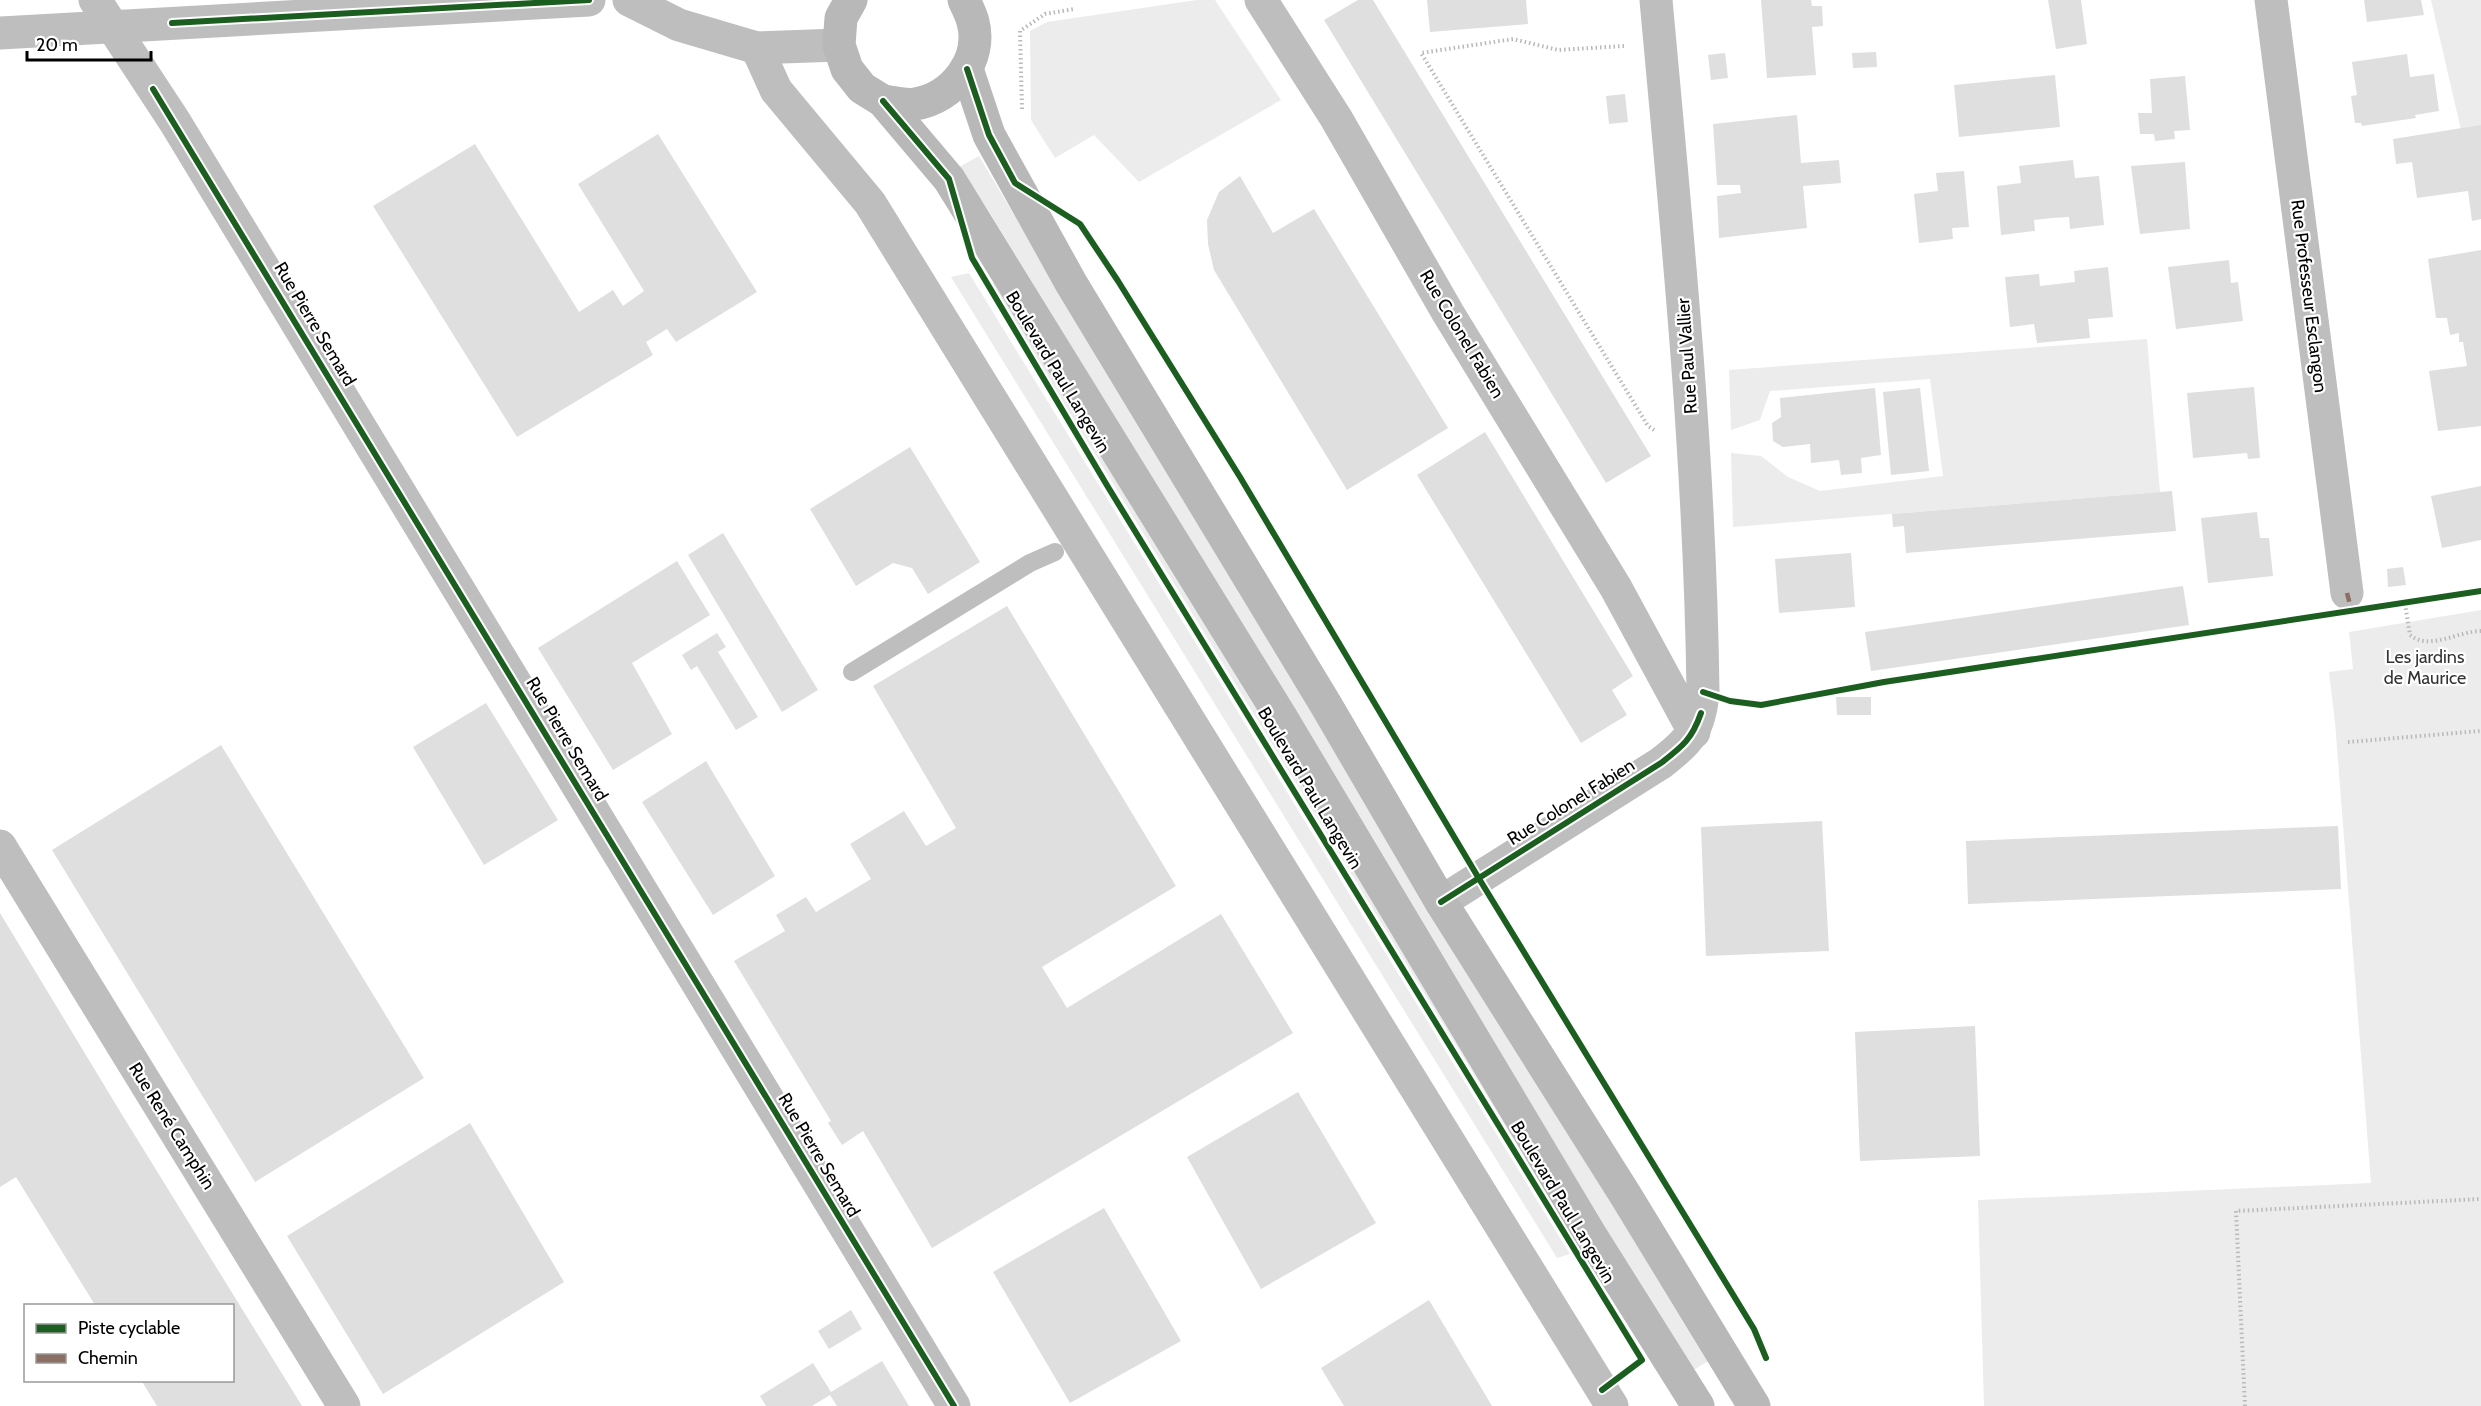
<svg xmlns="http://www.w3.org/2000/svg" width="2481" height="1406" font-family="Cabin,sans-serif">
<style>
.green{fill:#ececec}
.building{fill:#dfdfdf}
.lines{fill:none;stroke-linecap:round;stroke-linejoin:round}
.path{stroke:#b9b9b9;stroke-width:4;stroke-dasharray:1.5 3;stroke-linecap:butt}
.lane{stroke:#bebebe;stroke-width:18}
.street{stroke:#bebebe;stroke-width:33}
.secondary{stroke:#b8b8b8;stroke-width:33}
.quiet{stroke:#8d6e63;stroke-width:4.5;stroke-dasharray:9 4.5;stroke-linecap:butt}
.cycleway-casing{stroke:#fff;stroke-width:10}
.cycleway{stroke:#1b5e20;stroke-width:6}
.labels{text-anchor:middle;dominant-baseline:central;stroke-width:4.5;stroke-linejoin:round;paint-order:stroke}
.street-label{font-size:18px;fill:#000;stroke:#fff}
.park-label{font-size:18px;fill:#333;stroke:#fff}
</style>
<rect width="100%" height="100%" fill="#fff"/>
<g class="green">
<path d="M 1197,0 L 1215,0 L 1281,100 L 1139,182 L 1094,135 L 1055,158 L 1031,120 L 1030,31 L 1047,22 Z"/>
<path d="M 2431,0 L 2481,0 L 2481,125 L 2461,130 Z"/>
<path d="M 979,156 L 1241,596 L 1710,1360 L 1692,1371 L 1228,602 L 988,210 L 959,167 Z"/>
<path d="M 969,273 L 1570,1254 L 1557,1258 L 951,277 Z"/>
<path d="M 998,278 L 1586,1241 L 1578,1245 L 991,284 Z"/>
<path d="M 2147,339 L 2160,492 L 1733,527 L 1731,453 L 1761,456 L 1788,477 L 1820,491 L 1943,476 L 1930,379 L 1770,391 L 1760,420 L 1731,430 L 1729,370 Z"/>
<path d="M 2481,610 L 2481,1406 L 1984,1406 L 1978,1200 L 2371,1183 L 2335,722 L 2329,672 L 2353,669 L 2349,632 Z"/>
</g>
<g class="building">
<path d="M 1358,0 L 1373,0 L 1651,456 L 1606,483 L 1324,20 Z"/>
<path d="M 1427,0 L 1526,0 L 1528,24 L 1430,32 Z"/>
<path d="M 1761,0 L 1811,0 L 1812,6 L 1822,6 L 1823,26 L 1812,27 L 1816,75 L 1767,78 Z"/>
<path d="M 2048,0 L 2081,0 L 2087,44 L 2056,49 Z"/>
<path d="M 2364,0 L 2421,0 L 2424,15 L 2367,22 Z"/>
<path d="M 1876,52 L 1877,67 L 1853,68 L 1852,53 Z"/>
<path d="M 1725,53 L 1728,78 L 1711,80 L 1708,55 Z"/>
<path d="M 2407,54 L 2410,77 L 2434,74 L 2439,111 L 2415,115 L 2416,118 L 2362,126 L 2361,123 L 2355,123 L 2351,96 L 2357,95 L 2352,62 Z"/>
<path d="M 2055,75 L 2060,127 L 1959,137 L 1954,85 Z"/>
<path d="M 2185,76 L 2190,130 L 2174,131 L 2175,139 L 2155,141 L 2154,134 L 2140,134 L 2138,113 L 2152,113 L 2150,79 Z"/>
<path d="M 1625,94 L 1628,122 L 1609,124 L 1606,96 Z"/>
<path d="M 1797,115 L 1801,163 L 1839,160 L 1841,183 L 1803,186 L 1807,228 L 1719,238 L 1717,196 L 1741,193 L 1740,185 L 1717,185 L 1713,124 Z"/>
<path d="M 2481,125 L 2481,219 L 2472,221 L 2468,191 L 2417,198 L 2412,162 L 2396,164 L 2393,139 Z"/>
<path d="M 658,134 L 757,292 L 676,342 L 667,329 L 646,342 L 653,355 L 517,437 L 373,206 L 475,144 L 579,312 L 613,290 L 623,306 L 644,291 L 578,184 Z"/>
<path d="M 2073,160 L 2075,178 L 2099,176 L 2104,225 L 2070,229 L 2069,217 L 2052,218 L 2034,220 L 2035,231 L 2001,235 L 1997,186 L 2021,183 L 2019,166 Z"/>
<path d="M 2185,162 L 2190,229 L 2140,234 L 2131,166 Z"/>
<path d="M 1964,171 L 1969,227 L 1952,228 L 1953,239 L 1919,243 L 1914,194 L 1938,191 L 1936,173 Z"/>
<path d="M 1240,176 L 1273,233 L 1314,209 L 1448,428 L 1347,490 L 1214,270 L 1208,244 L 1207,220 L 1219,192 Z"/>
<path d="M 2481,250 L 2481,426 L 2438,431 L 2429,371 L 2467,366 L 2463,342 L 2459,342 L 2459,333 L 2450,335 L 2447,318 L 2436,318 L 2428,259 Z"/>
<path d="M 2229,260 L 2231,283 L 2238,282 L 2243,321 L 2176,329 L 2168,267 Z"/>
<path d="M 2108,267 L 2113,317 L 2088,319 L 2090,338 L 2037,343 L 2034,324 L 2010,327 L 2005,277 L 2039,274 L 2040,286 L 2075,282 L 2074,271 Z"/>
<path d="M 2254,387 L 2260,458 L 2248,459 L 2247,453 L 2193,458 L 2187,393 Z"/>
<path d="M 1875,388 L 1881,455 L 1861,458 L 1862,473 L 1841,475 L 1839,460 L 1811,463 L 1810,444 L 1783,447 L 1773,441 L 1772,423 L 1781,417 L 1780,398 Z"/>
<path d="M 1920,388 L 1929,471 L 1891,475 L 1883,392 Z"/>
<path d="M 1485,432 L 1633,676 L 1612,690 L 1627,715 L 1581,743 L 1417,475 Z"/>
<path d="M 910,447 L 980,562 L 928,594 L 912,568 L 893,563 L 856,586 L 810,509 Z"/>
<path d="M 2481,486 L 2481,540 L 2442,548 L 2431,496 Z"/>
<path d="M 2172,491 L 2176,531 L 1906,553 L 1904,526 L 1893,527 L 1892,514 Z"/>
<path d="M 2257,512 L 2260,538 L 2269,538 L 2273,576 L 2208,583 L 2201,518 Z"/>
<path d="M 723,533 L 818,690 L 782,712 L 688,555 Z"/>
<path d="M 1851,553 L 1855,607 L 1779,613 L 1775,559 Z"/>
<path d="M 677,561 L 710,615 L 632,663 L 672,734 L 613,770 L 538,648 Z"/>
<path d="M 2403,567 L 2406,585 L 2388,587 L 2387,569 Z"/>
<path d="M 2183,586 L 2189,625 L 1871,671 L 1865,632 Z"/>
<path d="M 1007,606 L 1176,886 L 1042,967 L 1067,1008 L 1221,914 L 1293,1033 L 932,1248 L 863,1131 L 842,1145 L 828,1123 L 831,1121 L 734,961 L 785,931 L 776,915 L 806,897 L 816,912 L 871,879 L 850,844 L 904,811 L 926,846 L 956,828 L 873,686 Z"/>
<path d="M 717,633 L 726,647 L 718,652 L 758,717 L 736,730 L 697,666 L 691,670 L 682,655 Z"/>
<path d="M 1836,697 L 1871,697 L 1871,715 L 1837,715 Z"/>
<path d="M 486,703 L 558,820 L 484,865 L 413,747 Z"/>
<path d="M 221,745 L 424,1078 L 255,1182 L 52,850 Z"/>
<path d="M 706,761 L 775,876 L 713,915 L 642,802 Z"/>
<path d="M 1822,821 L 1829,951 L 1706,956 L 1701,827 Z"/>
<path d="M 2338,826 L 2341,889 L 1968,904 L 1966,841 Z"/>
<path d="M 0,913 L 121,1113 L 302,1406 L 157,1406 L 141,1380 L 232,1380 L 232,1305 L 95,1305 L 16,1177 L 0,1187 Z"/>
<path d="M 1975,1026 L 1980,1156 L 1860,1161 L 1855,1032 Z"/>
<path d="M 1298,1092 L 1376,1223 L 1261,1289 L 1187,1157 Z"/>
<path d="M 470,1123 L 564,1282 L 383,1394 L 287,1236 Z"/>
<path d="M 1104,1208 L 1181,1341 L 1070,1403 L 993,1272 Z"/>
<path d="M 1429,1300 L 1492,1406 L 1344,1406 L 1321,1368 Z"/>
<path d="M 851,1310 L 862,1329 L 829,1349 L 818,1331 Z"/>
<path d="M 882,1361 L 909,1406 L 837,1406 L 830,1395 L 812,1406 L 766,1406 L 760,1396 L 813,1363 L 831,1392 Z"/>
</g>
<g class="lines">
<g class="path">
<path d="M 1624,46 L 1558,50 L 1513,39 L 1421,53 L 1648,426 L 1654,430"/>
<path d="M 1022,109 L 1020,31 L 1045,14 L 1074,9"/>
<path d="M 2405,604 L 2410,635 C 2429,651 2459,631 2481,631"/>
<path d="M 2348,742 L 2481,731"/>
<path d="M 2245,1406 L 2236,1211 L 2481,1199"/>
</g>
<path class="lane" d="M 852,672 L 1030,563 L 1055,552"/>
<g class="street">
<path d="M 95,0 L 175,122 L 954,1406"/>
<path d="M 629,0 L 679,25 L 757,48 L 839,45"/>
<path d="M 1261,0 L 1336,118 L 1448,313 L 1616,588 L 1694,732"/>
<path d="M 2271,0 L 2347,593"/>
<path d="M 0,33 L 589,0"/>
<path d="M 757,48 L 776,90 L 870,203 L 1612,1406"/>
<path d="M 0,846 L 344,1406"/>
<path d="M 1441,902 L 1661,763 C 1690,741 1700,729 1703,692 C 1700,460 1677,230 1656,0"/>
</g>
<g class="secondary">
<path d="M 851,0 L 841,18 L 839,45 L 847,69 L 862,88 L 883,101 L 949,179 L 1281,717 L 1590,1234 L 1698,1406"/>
<path d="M 967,69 L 989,135 L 1071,283 L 1326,705 L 1441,902 L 1626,1196 L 1754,1406"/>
<path d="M 883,101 C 893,102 906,106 915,104 C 953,98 983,60 973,22 C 971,14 967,7 964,0"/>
</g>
<path class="quiet" d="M 2347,593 L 2352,612"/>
<defs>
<g id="cycleway">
<path d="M 172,23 L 589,0"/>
<path d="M 967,69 L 989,135 L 1015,183 L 1080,224 L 1118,281 L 1240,477 L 1478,877 L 1754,1329 L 1766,1358"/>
<path d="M 153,89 L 954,1406"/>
<path d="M 883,101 L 949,179 L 972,258 L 1108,487 L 1642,1360 L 1602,1390"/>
<path d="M 1703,692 L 1730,701 L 1761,705 L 1884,682 L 2481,591"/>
<path d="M 1441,902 L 1661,763 C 1683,746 1692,739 1701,713"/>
</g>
</defs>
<use href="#cycleway" class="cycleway-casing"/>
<use href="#cycleway" class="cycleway"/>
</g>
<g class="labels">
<g class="street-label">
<text transform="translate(2309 296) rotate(83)">Rue Professeur Esclangon</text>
<text transform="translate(315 324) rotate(59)">Rue Pierre Semard</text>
<text transform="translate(1462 334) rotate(59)">Rue Colonel Fabien</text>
<text transform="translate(1687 356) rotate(-94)">Rue Paul Vallier</text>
<text transform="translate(1058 372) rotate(59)">Boulevard Paul Langevin</text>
<text transform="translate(567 739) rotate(59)">Rue Pierre Semard</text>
<text transform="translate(1310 788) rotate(59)">Boulevard Paul Langevin</text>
<text transform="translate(1571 802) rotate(-32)">Rue Colonel Fabien</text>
<text transform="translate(172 1126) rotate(58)">Rue René Camphin</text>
<text transform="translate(819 1155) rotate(59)">Rue Pierre Semard</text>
<text transform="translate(1563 1202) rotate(59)">Boulevard Paul Langevin</text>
</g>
<g class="park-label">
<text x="2425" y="657">Les jardins<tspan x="2425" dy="21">de Maurice</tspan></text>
</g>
</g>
<rect x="24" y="1304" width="210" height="78" fill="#ffffff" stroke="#999999" stroke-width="1.5"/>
<rect x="36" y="1324" width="30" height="9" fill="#1b5e20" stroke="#999999" stroke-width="1.5"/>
<text x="78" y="1334" font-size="18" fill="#000000">Piste cyclable</text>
<rect x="36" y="1354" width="30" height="9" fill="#8d6e63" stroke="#999999" stroke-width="1.5"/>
<text x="78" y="1364" font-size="18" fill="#000000">Chemin</text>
<path d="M27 51v9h124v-9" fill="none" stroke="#000000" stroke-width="3"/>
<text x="36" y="51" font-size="18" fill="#000000" stroke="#ffffff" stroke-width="4.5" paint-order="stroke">20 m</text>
</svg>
